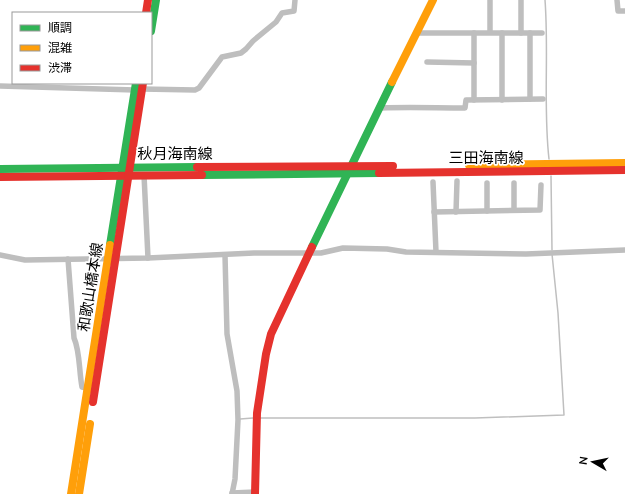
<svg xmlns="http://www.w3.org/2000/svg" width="625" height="494" font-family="Mulish,'Noto Sans JP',sans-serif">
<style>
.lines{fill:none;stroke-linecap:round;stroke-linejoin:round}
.stream{stroke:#bfbfbf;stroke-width:1.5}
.street{stroke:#bebebe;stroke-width:5.5}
.fast{stroke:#30b455;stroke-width:8}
.slow{stroke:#ff9f0a;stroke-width:8}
.jam{stroke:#e5322d;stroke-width:8}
.labels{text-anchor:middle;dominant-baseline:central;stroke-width:3.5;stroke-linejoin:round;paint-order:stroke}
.street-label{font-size:15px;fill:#000;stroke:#fff}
</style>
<rect width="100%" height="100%" fill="#fff"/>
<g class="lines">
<g class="stream">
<path d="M 545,0 C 549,53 543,107 549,159"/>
<path d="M 551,176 L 552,250"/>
<path d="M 259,418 L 475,418 L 564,415 L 558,313 L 552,254"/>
<path d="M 240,419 L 253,418"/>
</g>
<g class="street">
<path d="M 521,0 L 521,33"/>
<path d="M 617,0 L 618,11 L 625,11"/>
<path d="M 490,32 L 490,0"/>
<path d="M 417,33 L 542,33"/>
<path d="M 474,33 L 474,100"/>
<path d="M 502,33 L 502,100"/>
<path d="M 530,33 L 530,99"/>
<path d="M 427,62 L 474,63"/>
<path d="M 0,86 L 135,90"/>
<path d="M 142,89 L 195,90 L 199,88 L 222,57 L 241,53 L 246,49 L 253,41 L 276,22 L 282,13 L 294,11 L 295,0"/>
<path d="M 381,108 C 409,107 437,108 465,108 L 466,100 L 543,99"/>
<path d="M 144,175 L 148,258"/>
<path d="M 433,182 L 436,252"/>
<path d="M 514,183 L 514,210"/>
<path d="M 487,211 L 487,183"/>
<path d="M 434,212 L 540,210 L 541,185"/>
<path d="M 456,212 L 457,181"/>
<path d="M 0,255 L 25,260 L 148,258 L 254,253 L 321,253 L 343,248 L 387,249 L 406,252 L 526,254 L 625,250"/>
<path d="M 225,255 L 227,334 L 237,391 L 238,420 L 235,479 L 232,494"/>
<path d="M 68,259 L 74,338 C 80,351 79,372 82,387 L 90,389"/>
<path d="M 232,493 L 255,492"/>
</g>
<g class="fast">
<path d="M 151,31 L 156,0"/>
<path d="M 0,169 L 197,167"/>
<path d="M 202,175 L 379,173"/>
<path d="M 110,245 L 136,83"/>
<path d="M 312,247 L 392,82"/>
</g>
<g class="slow">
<path d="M 392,82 L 433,0"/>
<path d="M 469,165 L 625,163"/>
<path d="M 71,494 L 110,245"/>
<path d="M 79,494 L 90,424"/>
</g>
<g class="jam">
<path d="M 146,13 L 148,0"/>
<path d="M 197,167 L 393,166"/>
<path d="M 379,173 L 625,170"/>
<path d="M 0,177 L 202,175"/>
<path d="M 93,402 L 143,83"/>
<path d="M 255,494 L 257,413 L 266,354 L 271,334 L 312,247"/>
</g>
</g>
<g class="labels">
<g class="street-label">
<text x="175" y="153">秋月海南線</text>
<text x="486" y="157">三田海南線</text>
<text transform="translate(90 287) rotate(-81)">和歌山橋本線</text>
</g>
</g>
<rect x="12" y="12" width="140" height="72" fill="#ffffff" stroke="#999999"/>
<rect x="20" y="25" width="20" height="6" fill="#30b455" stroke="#999999"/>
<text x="48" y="32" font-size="12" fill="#000000">順調</text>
<rect x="20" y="45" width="20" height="6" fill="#ff9f0a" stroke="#999999"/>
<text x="48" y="52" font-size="12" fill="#000000">混雑</text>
<rect x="20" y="65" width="20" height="6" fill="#e5322d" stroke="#999999"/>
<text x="48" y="72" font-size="12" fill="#000000">渋滞</text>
<g transform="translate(593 462) rotate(279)" stroke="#ffffff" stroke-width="3" paint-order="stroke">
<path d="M0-3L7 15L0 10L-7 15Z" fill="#000000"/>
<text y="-6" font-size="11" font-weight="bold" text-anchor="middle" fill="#000000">N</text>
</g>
</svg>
